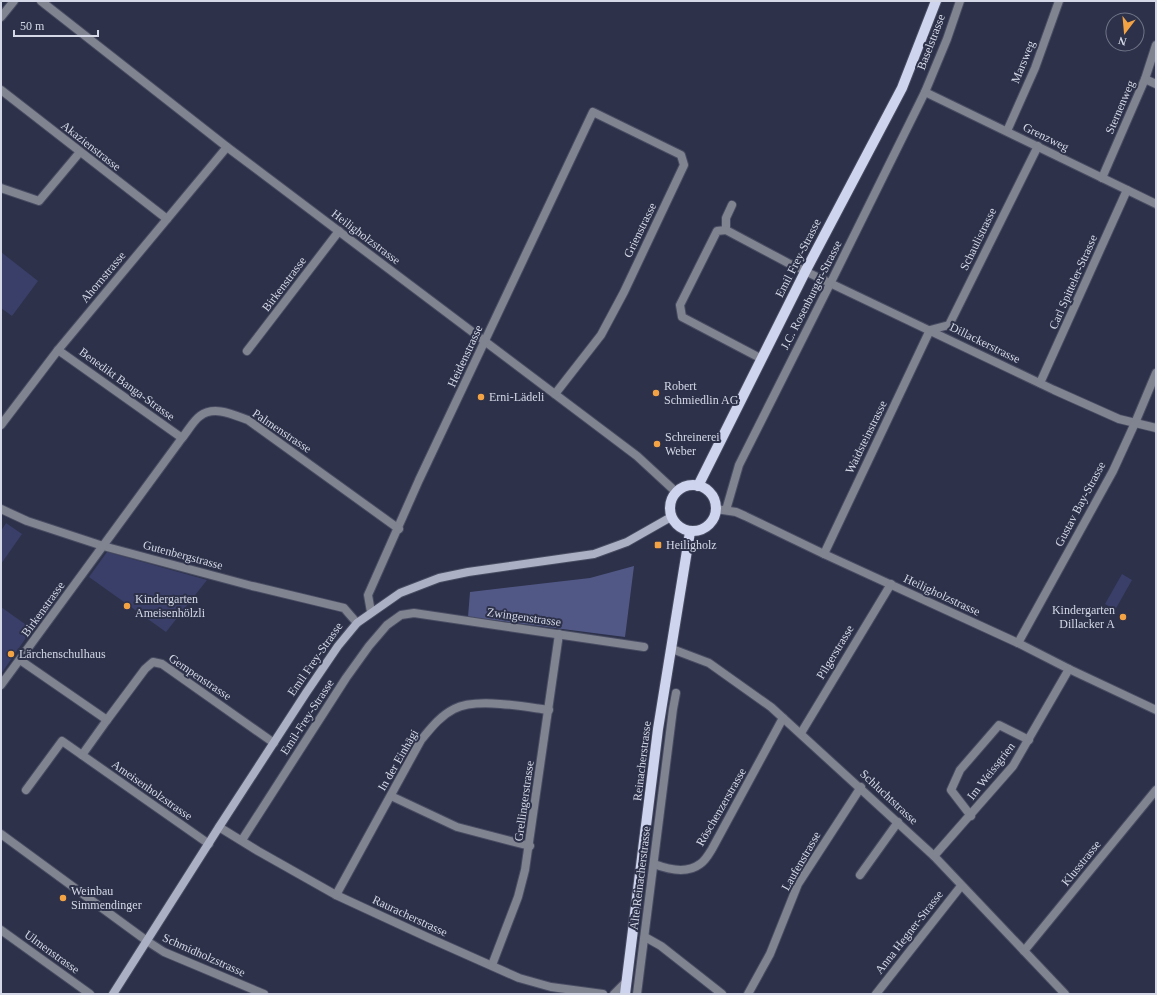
<svg xmlns="http://www.w3.org/2000/svg" width="1157" height="995" font-family="'Times New Roman',serif">
<style>
.green{fill:#393f69}
.forest{fill:#515886}
.lines{fill:none;stroke-linecap:round;stroke-linejoin:round}
.street-casing{stroke:#484c62;stroke-width:10}
.secondary-casing{stroke:#484c62;stroke-width:10}
.primary-casing{stroke:#484c62;stroke-width:12}
.street{stroke:#808390;stroke-width:8}
.secondary{stroke:#acb0c5;stroke-width:8}
.primary{stroke:#ced3ee;stroke-width:10}
.poi-dot{fill:#f4a344;stroke:#2d3149;stroke-width:1.5}
.labels{text-anchor:middle;dominant-baseline:central;stroke-width:4;stroke-linejoin:round;paint-order:stroke}
.street-label{font-size:12px;fill:#d4d8e7;stroke:#2d3149}
.poi-label{font-size:12px;fill:#d4d8e7;stroke:#2d3149;text-anchor:start}
</style>
<rect width="100%" height="100%" fill="#2d3149"/>
<g class="green">
<path d="M 1,252 L 38,281 L 12,316 L 1,308 Z"/>
<path d="M 6,523 L 22,534 L 1,564 L 1,531 Z"/>
<path d="M 107,552 L 207,580 L 166,632 L 89,577 Z"/>
<path d="M 1122,574 L 1132,580 L 1115,610 L 1105,604 Z"/>
<path d="M 1,607 L 32,629 L 1,674 Z"/>
</g>
<path class="forest" d="M 634,566 L 625,637 L 468,617 L 470,592 L 590,578 Z"/>
<g class="lines">
<defs>
<g id="street">
<path d="M 41,1 L 227,147 L 637,456 L 676,492"/>
<path d="M 1,17 L 14,1"/>
<path d="M 1145,79 L 1156,84"/>
<path d="M 1,90 L 167,219"/>
<path d="M 925,92 L 1156,204"/>
<path d="M 1007,131 L 1035,68 L 1059,1"/>
<path d="M 1102,178 L 1145,79 L 1156,45"/>
<path d="M 1,188 L 39,201 L 80,152"/>
<path d="M 726,230 L 726,218 L 732,205"/>
<path d="M 58,350 L 182,438"/>
<path d="M 247,351 L 339,231"/>
<path d="M 762,359 L 682,317 L 680,305 L 717,231 L 726,230 L 788,263 L 1054,390 L 1119,419 L 1156,428"/>
<path d="M 1040,383 L 1127,190"/>
<path d="M 1,425 L 58,350 L 227,147"/>
<path d="M 1,509 L 27,521 L 103,546 L 252,586 L 344,608 L 357,623"/>
<path d="M 716,509 L 736,512 L 745,516 L 824,554 L 1018,643 L 1069,669 L 1156,710"/>
<path d="M 726,510 L 739,465 L 831,282 L 925,92 L 947,39 L 960,1"/>
<path d="M 824,554 L 930,330 L 949,325 L 1038,146"/>
<path d="M 371,612 L 368,595 L 419,480 L 593,112 L 681,155 L 684,165 L 624,292 L 601,335 L 555,394"/>
<path d="M 1018,643 L 1113,471 L 1135,423 L 1156,373"/>
<path d="M 672,649 L 709,663 L 771,707 L 934,856 L 1065,994"/>
<path d="M 20,660 L 107,720 L 82,755 L 209,844"/>
<path d="M 1,685 L 182,438 C 188,431 193,421 200,416 C 214,405 234,415 248,420 L 399,529"/>
<path d="M 107,720 L 145,669 L 153,662 L 162,664 L 274,743"/>
<path d="M 801,733 L 891,584"/>
<path d="M 26,790 L 62,741 L 82,755"/>
<path d="M 391,796 L 457,827 L 530,846"/>
<path d="M 971,816 L 951,790 L 960,770 L 999,725 L 1029,740"/>
<path d="M 219,827 L 258,851 L 336,895 L 429,938 L 519,978 L 551,987 L 603,994"/>
<path d="M 1,834 L 147,941 L 164,952 L 264,994"/>
<path d="M 242,840 L 346,678 L 369,646 L 387,625 L 401,615 L 414,613 L 644,647"/>
<path d="M 934,856 L 1013,766 L 1069,669"/>
<path d="M 654,864 C 667,869 687,874 700,864 C 705,861 709,854 712,849 L 783,718"/>
<path d="M 860,875 L 898,822"/>
<path d="M 336,895 L 421,740 C 431,728 440,716 454,709 C 476,697 525,707 549,710"/>
<path d="M 1,930 L 90,994"/>
<path d="M 645,937 L 661,946 L 722,994"/>
<path d="M 1024,951 L 1156,790"/>
<path d="M 492,965 L 518,897 L 525,870 L 559,634"/>
<path d="M 614,994 L 627,981"/>
<path d="M 637,994 L 673,709 L 676,693"/>
<path d="M 748,994 L 770,954 L 798,884 L 861,787"/>
<path d="M 876,994 L 961,886"/>
</g>
<path id="secondary" d="M 113,994 L 219,827 L 306,693 L 338,646 L 357,623 L 400,593 L 439,578 L 468,572 L 594,554 L 627,542 L 671,517"/>
<g id="primary">
<circle cx="693" cy="508" r="23"/>
<path d="M 698,486 L 806,270 L 902,88 L 936,1"/>
<path d="M 625,994 L 658,729 L 690,532"/>
</g>
</defs>
<use href="#street" class="street-casing"/>
<use href="#secondary" class="secondary-casing"/>
<use href="#primary" class="primary-casing"/>
<use href="#street" class="street"/>
<use href="#secondary" class="secondary"/>
<use href="#primary" class="primary"/>
</g>
<g class="poi-dot">
<circle cx="656" cy="393" r="4"/>
<circle cx="481" cy="397" r="4"/>
<circle cx="657" cy="444" r="4"/>
<rect x="654" y="541" width="8" height="8" rx="2"/>
<circle cx="127" cy="606" r="4"/>
<circle cx="1123" cy="617" r="4"/>
<circle cx="11" cy="654" r="4"/>
<circle cx="63" cy="898" r="4"/>
</g>
<g class="labels">
<g class="street-label">
<text transform="translate(931 42) rotate(-69)">Baselstrasse</text>
<text transform="translate(1023 62) rotate(-68)">Marsweg</text>
<text transform="translate(1120 107) rotate(-67)">Sternenweg</text>
<text transform="translate(1046 137) rotate(26)">Grenzweg</text>
<text transform="translate(91 146) rotate(38)">Akazienstrasse</text>
<text transform="translate(640 230) rotate(-64)">Grienstrasse</text>
<text transform="translate(366 237) rotate(37)">Heiligholzstrasse</text>
<text transform="translate(978 239) rotate(-64)">Schaulistrasse</text>
<text transform="translate(798 258) rotate(-63)">Emil Frey-Strasse</text>
<text transform="translate(103 277) rotate(-50)">Ahornstrasse</text>
<text transform="translate(1073 282) rotate(-66)">Carl Spitteler-Strasse</text>
<text transform="translate(284 284) rotate(-53)">Birkenstrasse</text>
<text transform="translate(811 295) rotate(-63)">J.C. Rosenburger-Strasse</text>
<text transform="translate(985 343) rotate(26)">Dillackerstrasse</text>
<text transform="translate(465 356) rotate(-65)">Heidenstrasse</text>
<text transform="translate(127 384) rotate(36)">Benedikt Banga-Strasse</text>
<text transform="translate(282 431) rotate(34)">Palmenstrasse</text>
<text transform="translate(866 437) rotate(-64)">Waidsteinstrasse</text>
<text transform="translate(1080 504) rotate(-62)">Gustav Bay-Strasse</text>
<text transform="translate(183 555) rotate(15)">Gutenbergstrasse</text>
<text transform="translate(942 595) rotate(25)">Heiligholzstrasse</text>
<text transform="translate(43 609) rotate(-54)">Birkenstrasse</text>
<text transform="translate(524 617) rotate(8)">Zwingenstrasse</text>
<text transform="translate(835 652) rotate(-59)">Pilgerstrasse</text>
<text transform="translate(315 659) rotate(-55)">Emil Frey-Strasse</text>
<text transform="translate(200 677) rotate(34)">Gempenstrasse</text>
<text transform="translate(307 717) rotate(-57)">Emil-Frey-Strasse</text>
<text transform="translate(398 760) rotate(-60)">In der Einhägi</text>
<text transform="translate(642 761) rotate(-83)">Reinacherstrasse</text>
<text transform="translate(991 771) rotate(-52)">Im Weissgrien</text>
<text transform="translate(152 790) rotate(35)">Ameisenholzstrasse</text>
<text transform="translate(889 797) rotate(43)">Schluchtstrasse</text>
<text transform="translate(524 801) rotate(-82)">Grellingerstrasse</text>
<text transform="translate(721 807) rotate(-60)">Röschenzerstrasse</text>
<text transform="translate(801 861) rotate(-60)">Laufenstrasse</text>
<text transform="translate(1081 863) rotate(-51)">Klusstrasse</text>
<text transform="translate(640 878) rotate(-83)">Alte Reinacherstrasse</text>
<text transform="translate(410 916) rotate(25)">Rauracherstrasse</text>
<text transform="translate(909 932) rotate(-52)">Anna Hegner-Strasse</text>
<text transform="translate(52 952) rotate(36)">Ulmenstrasse</text>
<text transform="translate(204 955) rotate(24)">Schmidholzstrasse</text>
</g>
<g class="poi-label">
<text x="664" y="386">Robert<tspan x="664" dy="14">Schmiedlin AG</tspan></text>
<text x="489" y="397">Erni-Lädeli</text>
<text x="665" y="437">Schreinerei<tspan x="665" dy="14">Weber</tspan></text>
<text x="666" y="545">Heiligholz</text>
<text x="135" y="599">Kindergarten<tspan x="135" dy="14">Ameisenhölzli</tspan></text>
<text x="1115" y="610" text-anchor="end">Kindergarten<tspan x="1115" dy="14">Dillacker A</tspan></text>
<text x="19" y="654">Lärchenschulhaus</text>
<text x="71" y="891">Weinbau<tspan x="71" dy="14">Simmendinger</tspan></text>
</g>
</g>
<rect width="1157" height="995" fill="none" stroke="#d4d8e7" stroke-width="4"/>
<g transform="translate(1125 32) rotate(196)"><circle r="19" fill="#2d3149" stroke="#707488"/>
<path d="M0-3L7 15L0 10L-7 15Z" fill="#f4a344"/>
<text y="-6" font-size="11" font-weight="bold" text-anchor="middle" fill="#d4d8e7">N</text>
</g>
<path d="M14 30v6h84v-6" fill="none" stroke="#d4d8e7" stroke-width="2"/>
<text x="20" y="30" font-size="12" fill="#d4d8e7" stroke="#2d3149" stroke-width="3" paint-order="stroke">50 m</text>
</svg>
